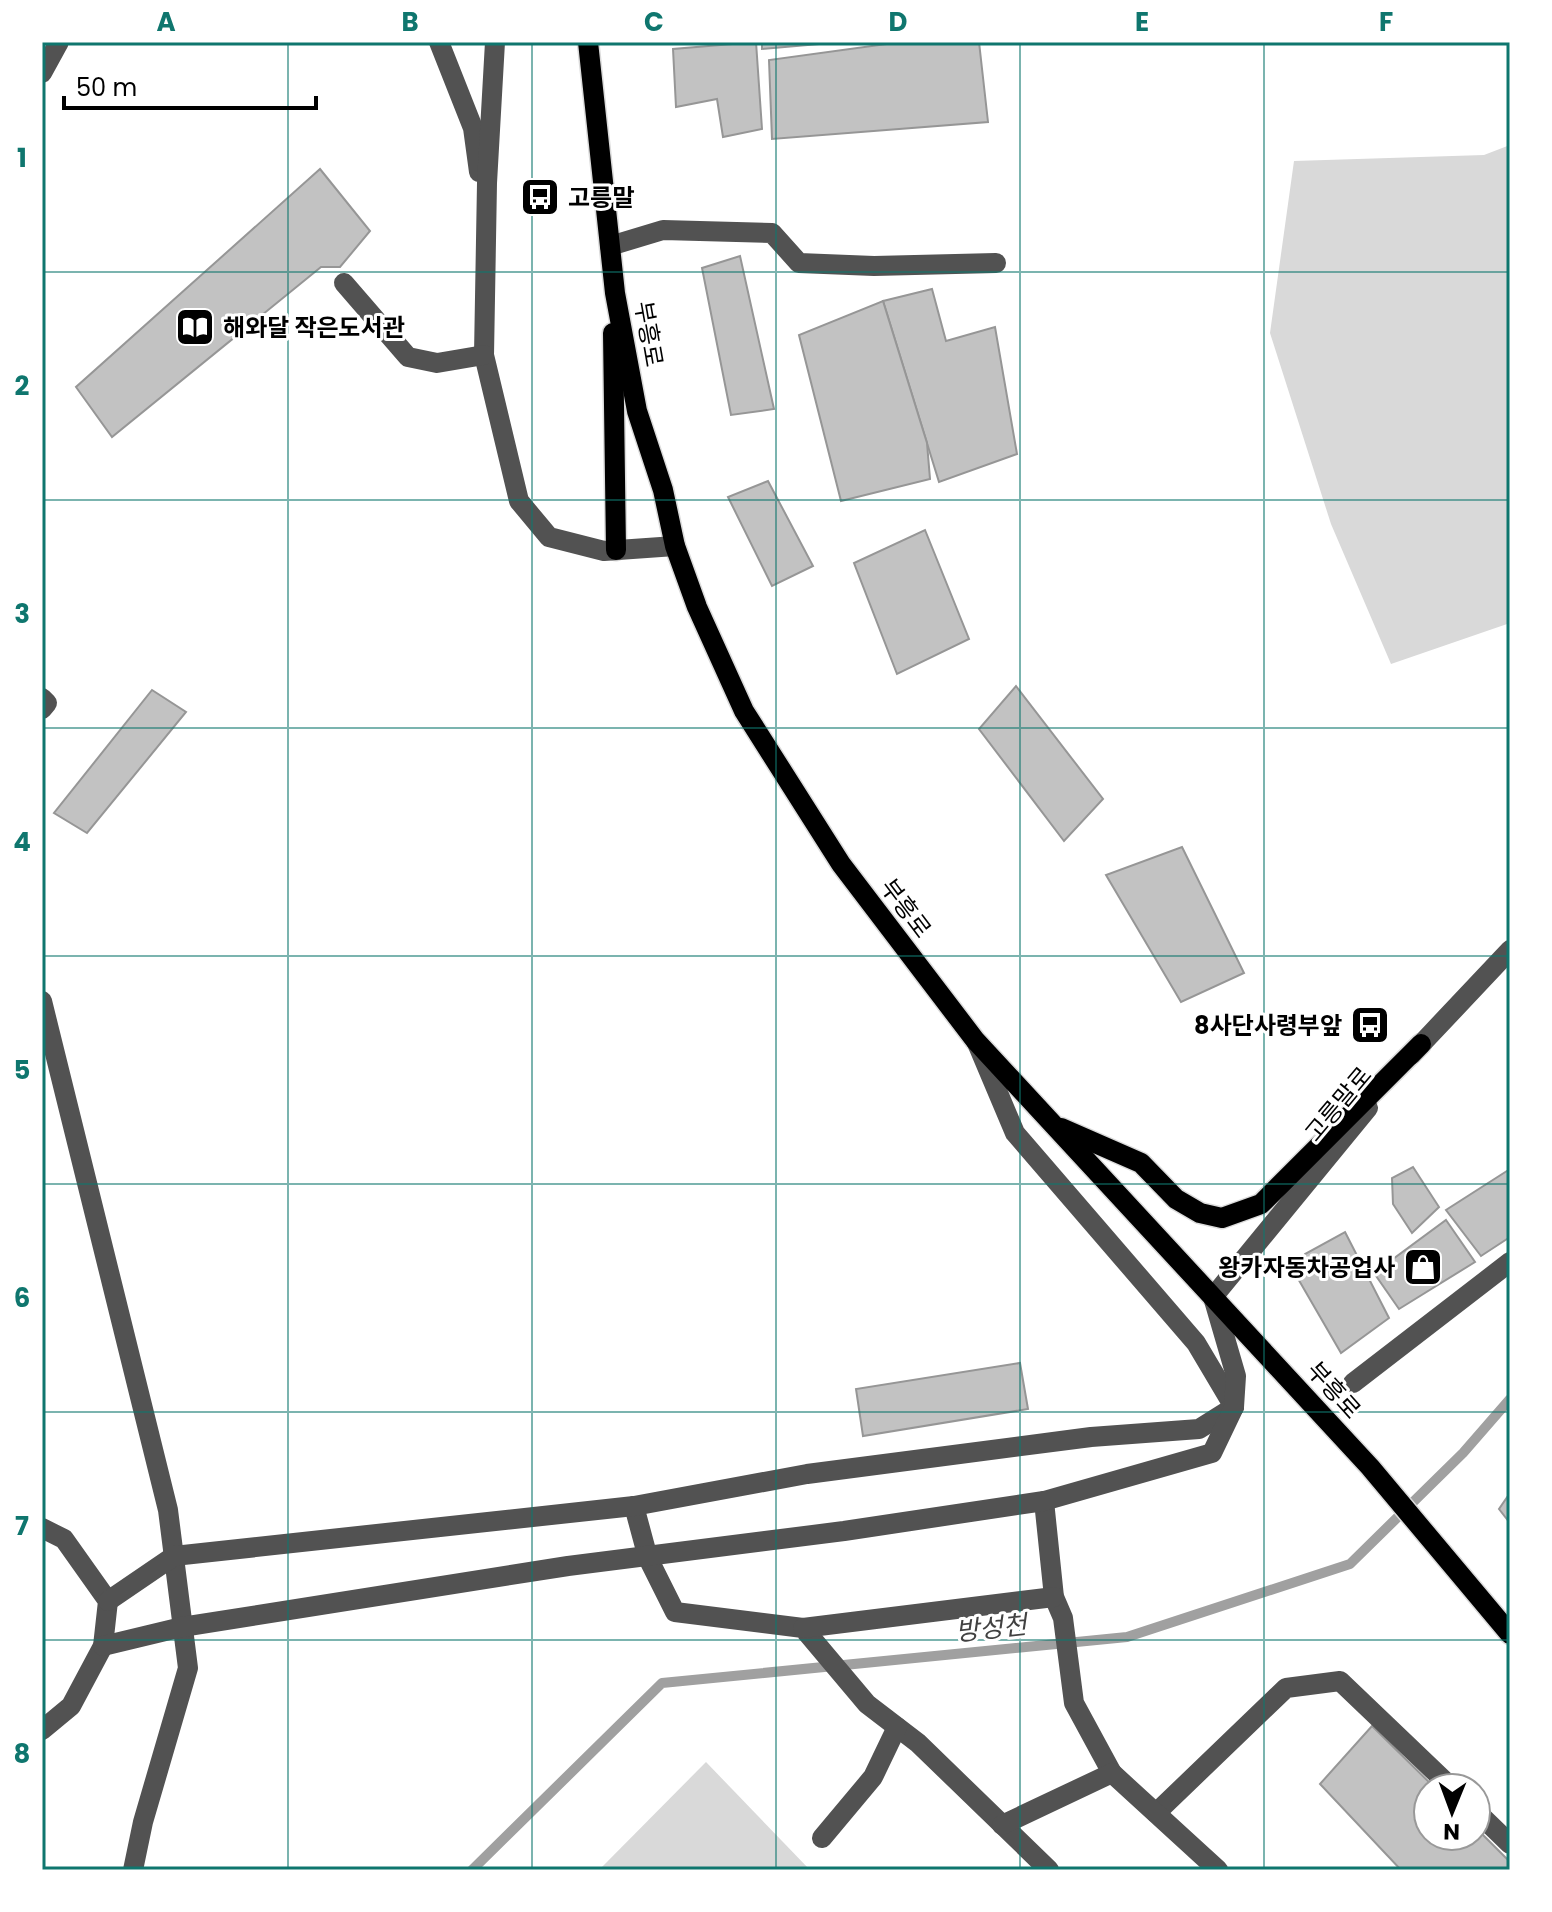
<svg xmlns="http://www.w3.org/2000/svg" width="1552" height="1912" font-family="Poppins,'Noto Sans KR',sans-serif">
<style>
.green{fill:#d9d9d9}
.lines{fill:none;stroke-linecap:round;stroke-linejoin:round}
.stream{stroke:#a0a0a0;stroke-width:10}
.building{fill:#c2c2c2;stroke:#969696;stroke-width:2}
.major-casing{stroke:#dbdbdb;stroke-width:23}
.minor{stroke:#525252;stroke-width:20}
.major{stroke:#000;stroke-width:20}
.grid{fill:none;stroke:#0f766e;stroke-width:2;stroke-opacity:0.55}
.labels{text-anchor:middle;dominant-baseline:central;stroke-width:6;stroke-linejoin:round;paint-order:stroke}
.poi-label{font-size:24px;font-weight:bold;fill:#000;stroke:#fff;text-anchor:start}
.street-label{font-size:24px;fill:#000;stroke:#fff}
.water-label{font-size:26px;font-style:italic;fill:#414141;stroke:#fff}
.neatline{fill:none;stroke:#0f766e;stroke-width:3}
.grid-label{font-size:26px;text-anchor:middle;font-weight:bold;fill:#0f766e}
</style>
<rect width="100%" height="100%" fill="#fff"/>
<g class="green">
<path d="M 1510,145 L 1510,623 L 1391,664 L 1331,524 L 1270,333 L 1294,161 L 1484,155 Z"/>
<path d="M 706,1762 L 810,1870 L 599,1870 Z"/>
</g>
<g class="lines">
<path class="stream" d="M 472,1870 L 662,1683 L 1127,1637 L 1350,1564 L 1463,1453 L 1510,1399"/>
</g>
<g class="building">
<path d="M 756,42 L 762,129 L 723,137 L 717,99 L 676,107 L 673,49 Z"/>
<path d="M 762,42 L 842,42 L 762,49 Z"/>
<path d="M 901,42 L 979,42 L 988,122 L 772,139 L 769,60 Z"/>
<path d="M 320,169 L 370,231 L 340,267 L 321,267 L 112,437 L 76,387 Z"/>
<path d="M 740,256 L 774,409 L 731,415 L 702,268 Z"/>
<path d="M 932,289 L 946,341 L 995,327 L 1017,454 L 939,482 L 883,301 Z"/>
<path d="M 883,301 L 927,443 L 930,479 L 841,501 L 799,335 Z"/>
<path d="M 768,481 L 813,566 L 772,586 L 728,497 Z"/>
<path d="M 925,530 L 969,639 L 897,674 L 854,563 Z"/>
<path d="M 1016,686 L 1103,799 L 1064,841 L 979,729 Z"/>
<path d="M 152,690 L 186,712 L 87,833 L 54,813 Z"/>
<path d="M 1182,847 L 1244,973 L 1181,1002 L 1106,875 Z"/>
<path d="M 1413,1167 L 1439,1207 L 1412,1233 L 1393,1204 L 1392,1178 Z"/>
<path d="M 1510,1169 L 1510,1237 L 1481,1256 L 1446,1210 Z"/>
<path d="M 1446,1220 L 1475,1262 L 1399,1309 L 1374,1273 Z"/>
<path d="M 1345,1232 L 1389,1318 L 1341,1353 L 1293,1270 L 1305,1254 Z"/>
<path d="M 1020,1363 L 1028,1409 L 863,1436 L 856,1389 Z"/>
<path d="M 1510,1493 L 1510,1523 L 1499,1509 Z"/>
<path d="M 1372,1726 L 1435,1788 L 1428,1788 L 1428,1836 L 1476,1836 L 1476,1828 L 1510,1862 L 1510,1870 L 1401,1870 L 1320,1784 Z"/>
</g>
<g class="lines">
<defs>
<g id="major">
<path d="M 588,42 L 615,293 L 637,411 L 663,490 L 675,546 L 697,607 L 744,711 L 841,864 L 975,1040 L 1370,1467 L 1510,1634"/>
<path d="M 613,333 L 616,550"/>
<path d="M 1061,1128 L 1141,1163 L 1176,1199 L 1200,1213 L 1222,1218 L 1261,1204 L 1421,1044"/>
</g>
</defs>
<use href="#major" class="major-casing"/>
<g class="minor">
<path d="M 439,42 L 473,128 L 479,172"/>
<path d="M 495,42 L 487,183 L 484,355 L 519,501 L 549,537 L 604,551 L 675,546"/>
<path d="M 42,73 L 59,42"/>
<path d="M 610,246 L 663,230 L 772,233 L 799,263 L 874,266 L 996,263"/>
<path d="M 344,283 L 408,357 L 437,363 L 484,355"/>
<path d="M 42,698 L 47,703 L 42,709"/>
<path d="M 42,1001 L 168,1510 L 188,1668 L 143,1822 L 133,1870"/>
<path d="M 977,1043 L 1015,1133 L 1196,1343 L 1234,1407"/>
<path d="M 1411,1055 L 1510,950"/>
<path d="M 1353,1383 L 1510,1262"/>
<path d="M 1044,1501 L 1054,1597 L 1063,1618 L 1074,1703 L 1112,1773"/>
<path d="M 634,1506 L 648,1558 L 675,1612 L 803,1628 L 867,1704 L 918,1743 L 1049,1870"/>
<path d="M 42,1528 L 64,1539 L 108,1601 L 103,1646 L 71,1706 L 42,1730"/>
<path d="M 108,1601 L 174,1556 L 634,1506 L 807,1474 L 1091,1437 L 1199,1429 L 1234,1407"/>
<path d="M 803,1628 L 1054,1597"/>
<path d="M 103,1646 L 182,1627 L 568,1566 L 844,1531 L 1044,1501 L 1212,1453 L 1234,1407 L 1236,1376 L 1213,1297 L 1368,1108"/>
<path d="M 1476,1811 L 1510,1844"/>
<path d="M 1156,1813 L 1286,1688 L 1340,1681 L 1452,1788"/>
<path d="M 1002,1825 L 1112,1773 L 1218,1870"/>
<path d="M 822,1838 L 873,1777 L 897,1727"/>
</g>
<use href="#major" class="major"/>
</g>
<path class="grid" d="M 288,42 L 288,1870M 532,42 L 532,1870M 776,42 L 776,1870M 1020,42 L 1020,1870M 1264,42 L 1264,1870M 42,272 L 1510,272M 42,500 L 1510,500M 42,728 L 1510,728M 42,956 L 1510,956M 42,1184 L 1510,1184M 42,1412 L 1510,1412M 42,1640 L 1510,1640"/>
<defs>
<symbol id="bus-square" viewBox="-11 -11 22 22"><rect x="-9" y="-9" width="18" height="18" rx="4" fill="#000" stroke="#fff"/><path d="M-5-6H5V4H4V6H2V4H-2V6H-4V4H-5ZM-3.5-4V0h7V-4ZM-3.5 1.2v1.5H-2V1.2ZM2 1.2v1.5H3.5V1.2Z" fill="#fff"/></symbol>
<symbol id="library-square" viewBox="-11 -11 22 22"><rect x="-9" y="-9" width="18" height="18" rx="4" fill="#000" stroke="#fff"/><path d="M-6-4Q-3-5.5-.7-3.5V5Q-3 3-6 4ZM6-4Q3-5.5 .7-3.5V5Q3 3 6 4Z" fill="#fff"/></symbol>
<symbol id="shop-square" viewBox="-11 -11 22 22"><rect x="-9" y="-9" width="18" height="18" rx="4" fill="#000" stroke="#fff"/><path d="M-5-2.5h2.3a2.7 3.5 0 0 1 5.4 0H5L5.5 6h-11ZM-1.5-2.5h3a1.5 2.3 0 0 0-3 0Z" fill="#fff"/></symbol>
</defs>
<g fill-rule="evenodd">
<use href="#bus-square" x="518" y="175" width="44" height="44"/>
<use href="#library-square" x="173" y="305" width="44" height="44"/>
<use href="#bus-square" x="1348" y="1003" width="44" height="44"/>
<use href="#shop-square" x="1401" y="1245" width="44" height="44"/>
</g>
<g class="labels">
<g class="poi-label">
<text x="568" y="197">고릉말</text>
<text x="223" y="327">해와달 작은도서관</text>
<text x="1342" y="1025" text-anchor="end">8사단사령부앞</text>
<text x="1395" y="1267" text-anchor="end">왕카자동차공업사</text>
</g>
<g class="street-label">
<text transform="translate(649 334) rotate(80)">부흥로</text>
<text transform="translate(906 908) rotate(53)">부흥로</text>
<text transform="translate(1338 1104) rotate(-50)">고릉말로</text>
<text transform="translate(1334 1390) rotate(48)">부흥로</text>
</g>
<g class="water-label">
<text transform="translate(991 1628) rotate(-6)">방성천</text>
</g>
</g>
<rect width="1552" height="1912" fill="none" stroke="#ffffff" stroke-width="88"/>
<g transform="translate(1452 1812) rotate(181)"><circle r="38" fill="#ffffff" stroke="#999999" stroke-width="2"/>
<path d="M0-6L14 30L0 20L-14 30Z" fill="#000000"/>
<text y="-12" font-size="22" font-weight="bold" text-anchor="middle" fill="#000000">N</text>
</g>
<path d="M64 96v12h252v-12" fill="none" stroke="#000000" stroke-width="4"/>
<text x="76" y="96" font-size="24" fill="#000000" stroke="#ffffff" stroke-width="6" paint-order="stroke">50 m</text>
<rect x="44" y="44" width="1464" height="1824" class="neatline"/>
<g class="grid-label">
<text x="166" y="31">A</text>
<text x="410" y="31">B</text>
<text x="654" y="31">C</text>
<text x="898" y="31">D</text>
<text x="1142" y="31">E</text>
<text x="1386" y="31">F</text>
<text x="22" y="167">1</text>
<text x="22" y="395">2</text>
<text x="22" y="623">3</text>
<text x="22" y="851">4</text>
<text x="22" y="1079">5</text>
<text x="22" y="1307">6</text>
<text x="22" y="1535">7</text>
<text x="22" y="1763">8</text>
</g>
</svg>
